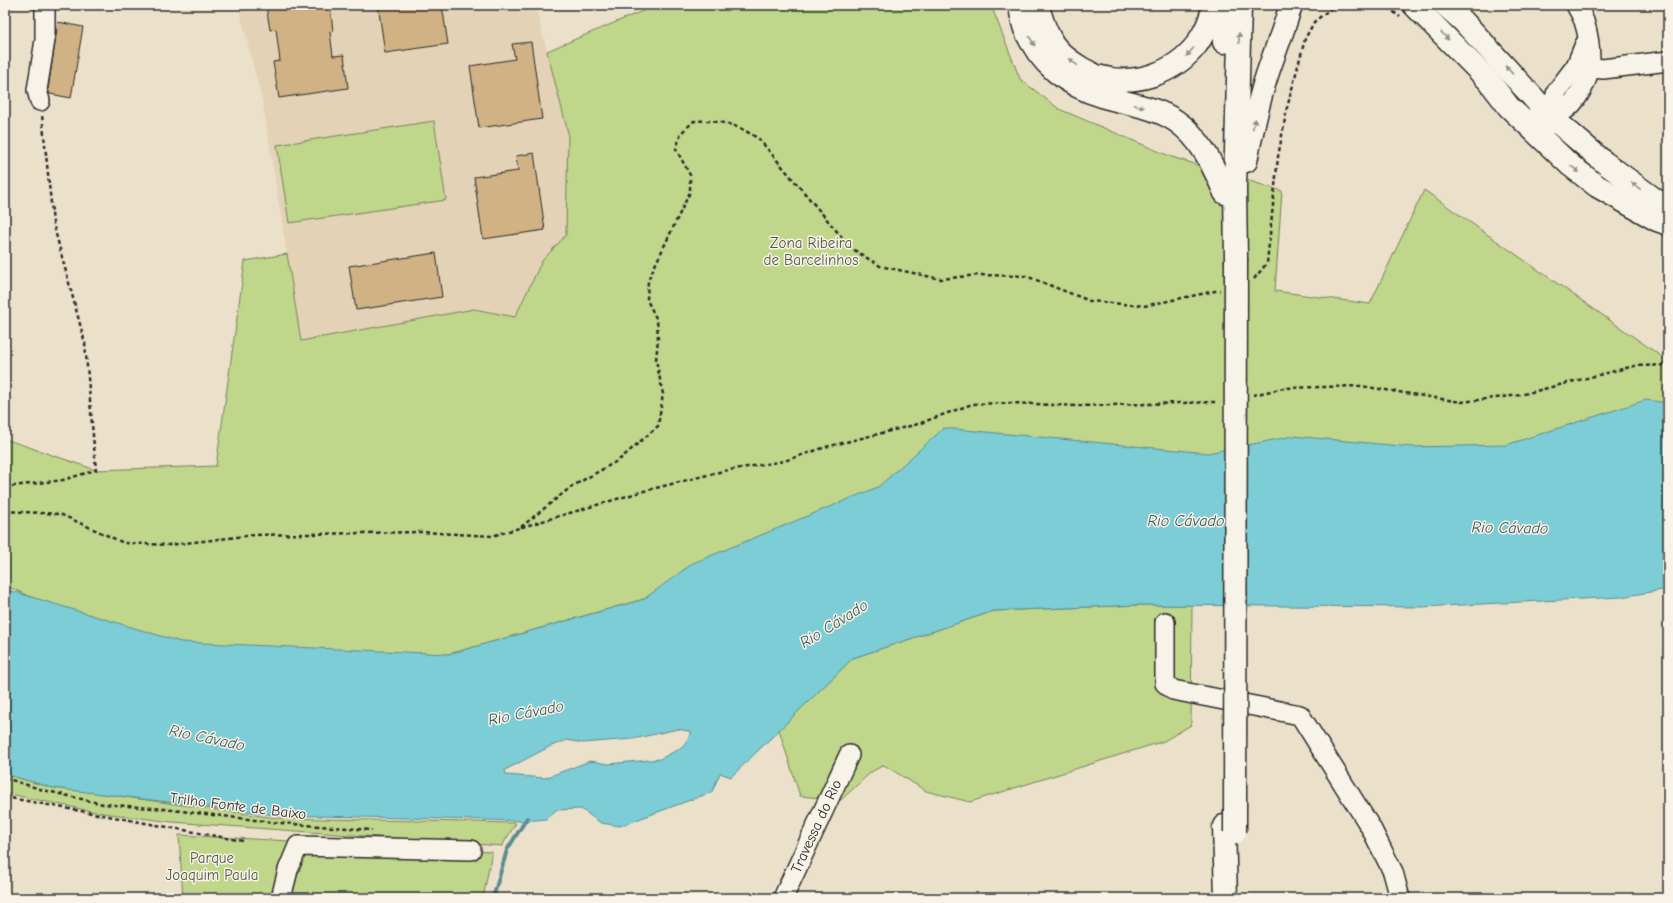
<svg xmlns="http://www.w3.org/2000/svg" width="1673" height="903" font-family="'Comic Neue',sans-serif">
<style>
.built{fill:#e3d2b5}
.green{fill:#c0d68b;stroke:#76805b}
.water{fill:#7ccdd5;stroke:#5c8c91;fill-rule:evenodd}
.lines{fill:none;stroke-linecap:round;stroke-linejoin:round}
.stream{stroke:#5c8c91;stroke-width:4}
.building{fill:#d0b284;stroke:#2b2b2b}
.minor-casing{stroke:#2b2b2b;stroke-width:22}
.major-casing{stroke:#2b2b2b;stroke-width:25}
.path{stroke:#2b2b2b;stroke-width:2.5;stroke-dasharray:4 3;stroke-linecap:butt}
.minor{stroke:#f7f3e8;stroke-width:19}
.major{stroke:#f7f3e8;stroke-width:22}
.major-bridge-casing{stroke:#2b2b2b;stroke-width:25;stroke-linecap:butt}
.major-bridge{stroke:#f7f3e8;stroke-width:22}
.oneway{fill:#918f8a}
.labels{text-anchor:middle;dominant-baseline:central;stroke-width:3;stroke-linejoin:round;paint-order:stroke}
.park-label{font-size:15px;fill:#505643;stroke:#f7f3e8}
.street-label{font-size:15px;fill:#2b2b2b;stroke:#f7f3e8}
.water-label{font-size:16px;font-style:italic;fill:#3f5456;stroke:#f7f3e8}
</style>
<rect width="100%" height="100%" fill="#ebe0ca"/>
<filter id="ink" filterUnits="userSpaceOnUse"><feTurbulence type="fractalNoise" baseFrequency=".025" numOctaves="2"/><feDisplacementMap in="SourceGraphic" scale="8" xChannelSelector="R" yChannelSelector="G"/><feConvolveMatrix kernelMatrix="1 2 1 2 8 2 1 2 1" color-interpolation-filters="sRGB"/></filter>
<g filter="url(#ink)">
<path class="built" d="M 238,5 L 535,5 L 568,133 L 570,225 L 566,236 L 542,261 L 515,317 L 474,309 L 301,341 L 263,104 Z"/>
<g class="green">
<path d="M 652,5 L 991,5 L 1020,79 L 1059,109 L 1172,157 L 1282,191 L 1275,291 L 1370,304 L 1424,190 L 1668,361 L 1668,434 L 644,599 L 449,654 L 183,669 L 5,585 L 5,439 L 96,470 L 216,466 L 245,261 L 287,254 L 301,341 L 474,309 L 515,317 L 542,261 L 566,235 L 568,133 L 547,51 L 652,7 Z"/>
<path d="M 434,121 L 446,200 L 289,223 L 277,145 Z"/>
<path d="M 1139,605 L 1192,605 L 1191,725 L 1164,741 L 970,802 L 926,791 L 884,765 L 871,772 L 841,800 L 800,796 L 779,730 L 853,658 L 994,611 Z"/>
<path d="M 5,774 L 53,788 L 82,791 L 276,818 L 516,823 L 502,846 L 172,822 L 95,812 L 5,793 Z"/>
<path d="M 179,835 L 492,852 L 484,893 L 480,898 L 183,898 Z"/>
</g>
<path class="water" d="M 1646,400 L 1668,403 L 1668,589 L 1621,597 L 1422,607 L 1139,605 L 994,611 L 853,658 L 731,777 L 720,773 L 712,792 L 620,826 L 601,823 L 581,809 L 556,810 L 546,819 L 525,821 L 275,815 L 53,788 L 5,774 L 5,589 L 181,642 L 449,654 L 644,599 L 693,563 L 878,487 L 944,428 L 1208,453 L 1293,436 L 1412,447 L 1506,445 ZM 678,729 L 692,732 L 683,747 L 660,759 L 608,764 L 590,761 L 545,778 L 506,775 L 505,770 L 551,746 L 567,740 L 582,743 L 633,739 Z"/>
<g class="lines">
<path class="stream" d="M 493,898 L 507,850 L 527,818"/>
</g>
<g class="building">
<path d="M 266,5 L 330,5 L 333,31 L 330,32 L 333,56 L 344,55 L 348,88 L 279,98 L 273,62 L 280,61 L 276,29 L 270,30 Z"/>
<path d="M 378,5 L 442,5 L 448,44 L 385,53 Z"/>
<path d="M 58,22 L 83,27 L 71,98 L 50,94 L 48,89 Z"/>
<path d="M 531,42 L 542,119 L 479,128 L 470,66 L 515,59 L 512,44 Z"/>
<path d="M 534,153 L 545,230 L 483,239 L 474,177 L 518,171 L 516,156 Z"/>
<path d="M 436,253 L 442,297 L 356,310 L 349,266 Z"/>
</g>
<g class="lines">
<defs>
<g id="minor">
<path d="M 1576,66 L 1603,69 L 1668,61"/>
<path d="M 40,101 L 37,90 L 45,40 L 45,5"/>
<path d="M 1537,115 C 1541,115 1545,116 1549,116 C 1573,114 1589,82 1590,61 C 1590,48 1588,33 1584,21 C 1582,16 1579,10 1576,5"/>
<path d="M 1550,124 L 1550,116 L 1557,91 L 1576,66 L 1585,44"/>
<path d="M 1165,622 L 1165,683 L 1173,690 L 1300,715 L 1371,828 L 1393,872 L 1400,898"/>
<path d="M 281,898 L 288,870 L 298,846 L 471,850"/>
<path id="s1" d="M 783,898 L 849,755"/>
</g>
<g id="major">
<path d="M 1020,5 C 1021,13 1022,21 1025,29 C 1039,63 1067,86 1102,96 C 1127,104 1154,106 1176,121 C 1202,139 1213,166 1225,193"/>
<path d="M 1038,5 C 1041,19 1046,32 1053,44 C 1060,54 1071,62 1081,68 C 1086,70 1092,75 1097,76 C 1134,87 1174,74 1197,44 C 1205,32 1212,19 1213,5"/>
<path d="M 1224,5 L 1224,42"/>
<path d="M 1414,5 L 1489,81 L 1509,107 L 1570,165 L 1597,186 L 1657,220 L 1668,224"/>
<path d="M 1445,5 L 1463,21 L 1550,116 L 1605,163 L 1668,209"/>
<path d="M 1246,161 C 1252,132 1258,102 1267,75 C 1275,51 1284,29 1291,5"/>
<path d="M 1236,259 L 1235,188 L 1240,5"/>
<path d="M 1224,826 L 1226,898"/>
</g>
</defs>
<use href="#minor" class="minor-casing"/>
<use href="#major" class="major-casing"/>
<g class="path">
<path d="M 1381,5 L 1389,8 L 1400,17"/>
<path d="M 1254,279 L 1267,263 L 1278,157 L 1287,108 L 1305,39 L 1314,22 L 1335,5"/>
<path d="M 1253,395 L 1284,388 L 1361,386 L 1461,402 L 1520,395 L 1634,366 L 1668,365"/>
<path d="M 5,487 L 63,480 L 96,470 L 85,343 L 53,223 L 42,115"/>
<path d="M 5,511 L 60,514 L 124,543 L 169,545 L 254,535 L 421,532 L 492,536 L 644,491 L 723,471 L 784,461 L 826,447 L 918,424 L 972,404 L 1012,403 L 1077,406 L 1215,402"/>
<path d="M 521,527 L 571,487 L 619,460 L 658,426 L 663,394 L 656,360 L 658,339 L 657,320 L 647,300 L 648,280 L 690,192 L 690,175 L 676,149 L 681,133 L 694,121 C 722,120 736,124 759,139 L 851,248 L 880,266 L 941,279 L 978,275 L 1026,276 L 1090,301 L 1144,306 L 1220,290"/>
<path d="M 5,778 L 43,790 L 103,804 L 164,809 L 280,823 L 372,830"/>
<path d="M 5,797 L 243,841"/>
</g>
<use href="#minor" class="minor"/>
<use href="#major" class="major"/>
<defs>
<path id="major-bridge" d="M 1235,832 L 1236,259"/>
</defs>
<use href="#major-bridge" class="major-bridge-casing"/>
<use href="#major-bridge" class="major-bridge"/>
</g>
<defs><path id="oneway-solid" d="M-6-.8H1V-3.2L6.5 0L1 3.2V.8H-6Z"/></defs>
<g class="oneway">
<use href="#oneway-solid" transform="translate(1445 36) rotate(46)"/>
<use href="#oneway-solid" transform="translate(1239 38) rotate(-89)"/>
<use href="#oneway-solid" transform="translate(1032 41) rotate(60)"/>
<use href="#oneway-solid" transform="translate(1190 52) rotate(130)"/>
<use href="#oneway-solid" transform="translate(1073 62) rotate(-143)"/>
<use href="#oneway-solid" transform="translate(1509 70) rotate(-133)"/>
<use href="#oneway-solid" transform="translate(1139 106) rotate(14)"/>
<use href="#oneway-solid" transform="translate(1254 124) rotate(-75)"/>
<use href="#oneway-solid" transform="translate(1575 169) rotate(38)"/>
<use href="#oneway-solid" transform="translate(1636 186) rotate(-143)"/>
</g>
</g>
<g class="labels">
<g class="park-label">
<text x="811" y="243">Zona Ribeira<tspan x="811" dy="17">de Barcelinhos</tspan></text>
<text x="212" y="858">Parque<tspan x="212" dy="17">Joaquim Paula</tspan></text>
</g>
<g class="street-label">
<text transform="translate(238 806) rotate(7)">Trilho Fonte de Baixo</text>
<text stroke="none"><textPath href="#s1" startOffset="79">Travessa do Rio</textPath></text>
</g>
<g class="water-label">
<text x="1186" y="521">Rio Cávado</text>
<text transform="translate(1510 528) rotate(1)">Rio Cávado</text>
<text transform="translate(834 624) rotate(-32)">Rio Cávado</text>
<text transform="translate(526 713) rotate(-11)">Rio Cávado</text>
<text transform="translate(207 738) rotate(12)">Rio Cávado</text>
</g>
</g>
<rect width="1673" height="903" fill="none" stroke="#f7f3e8" stroke-width="20"/>
<rect x="10" y="10" width="1653" height="883" fill="none" stroke="#2b2b2b" stroke-width="1.5" filter="url(#ink)"/>
</svg>
